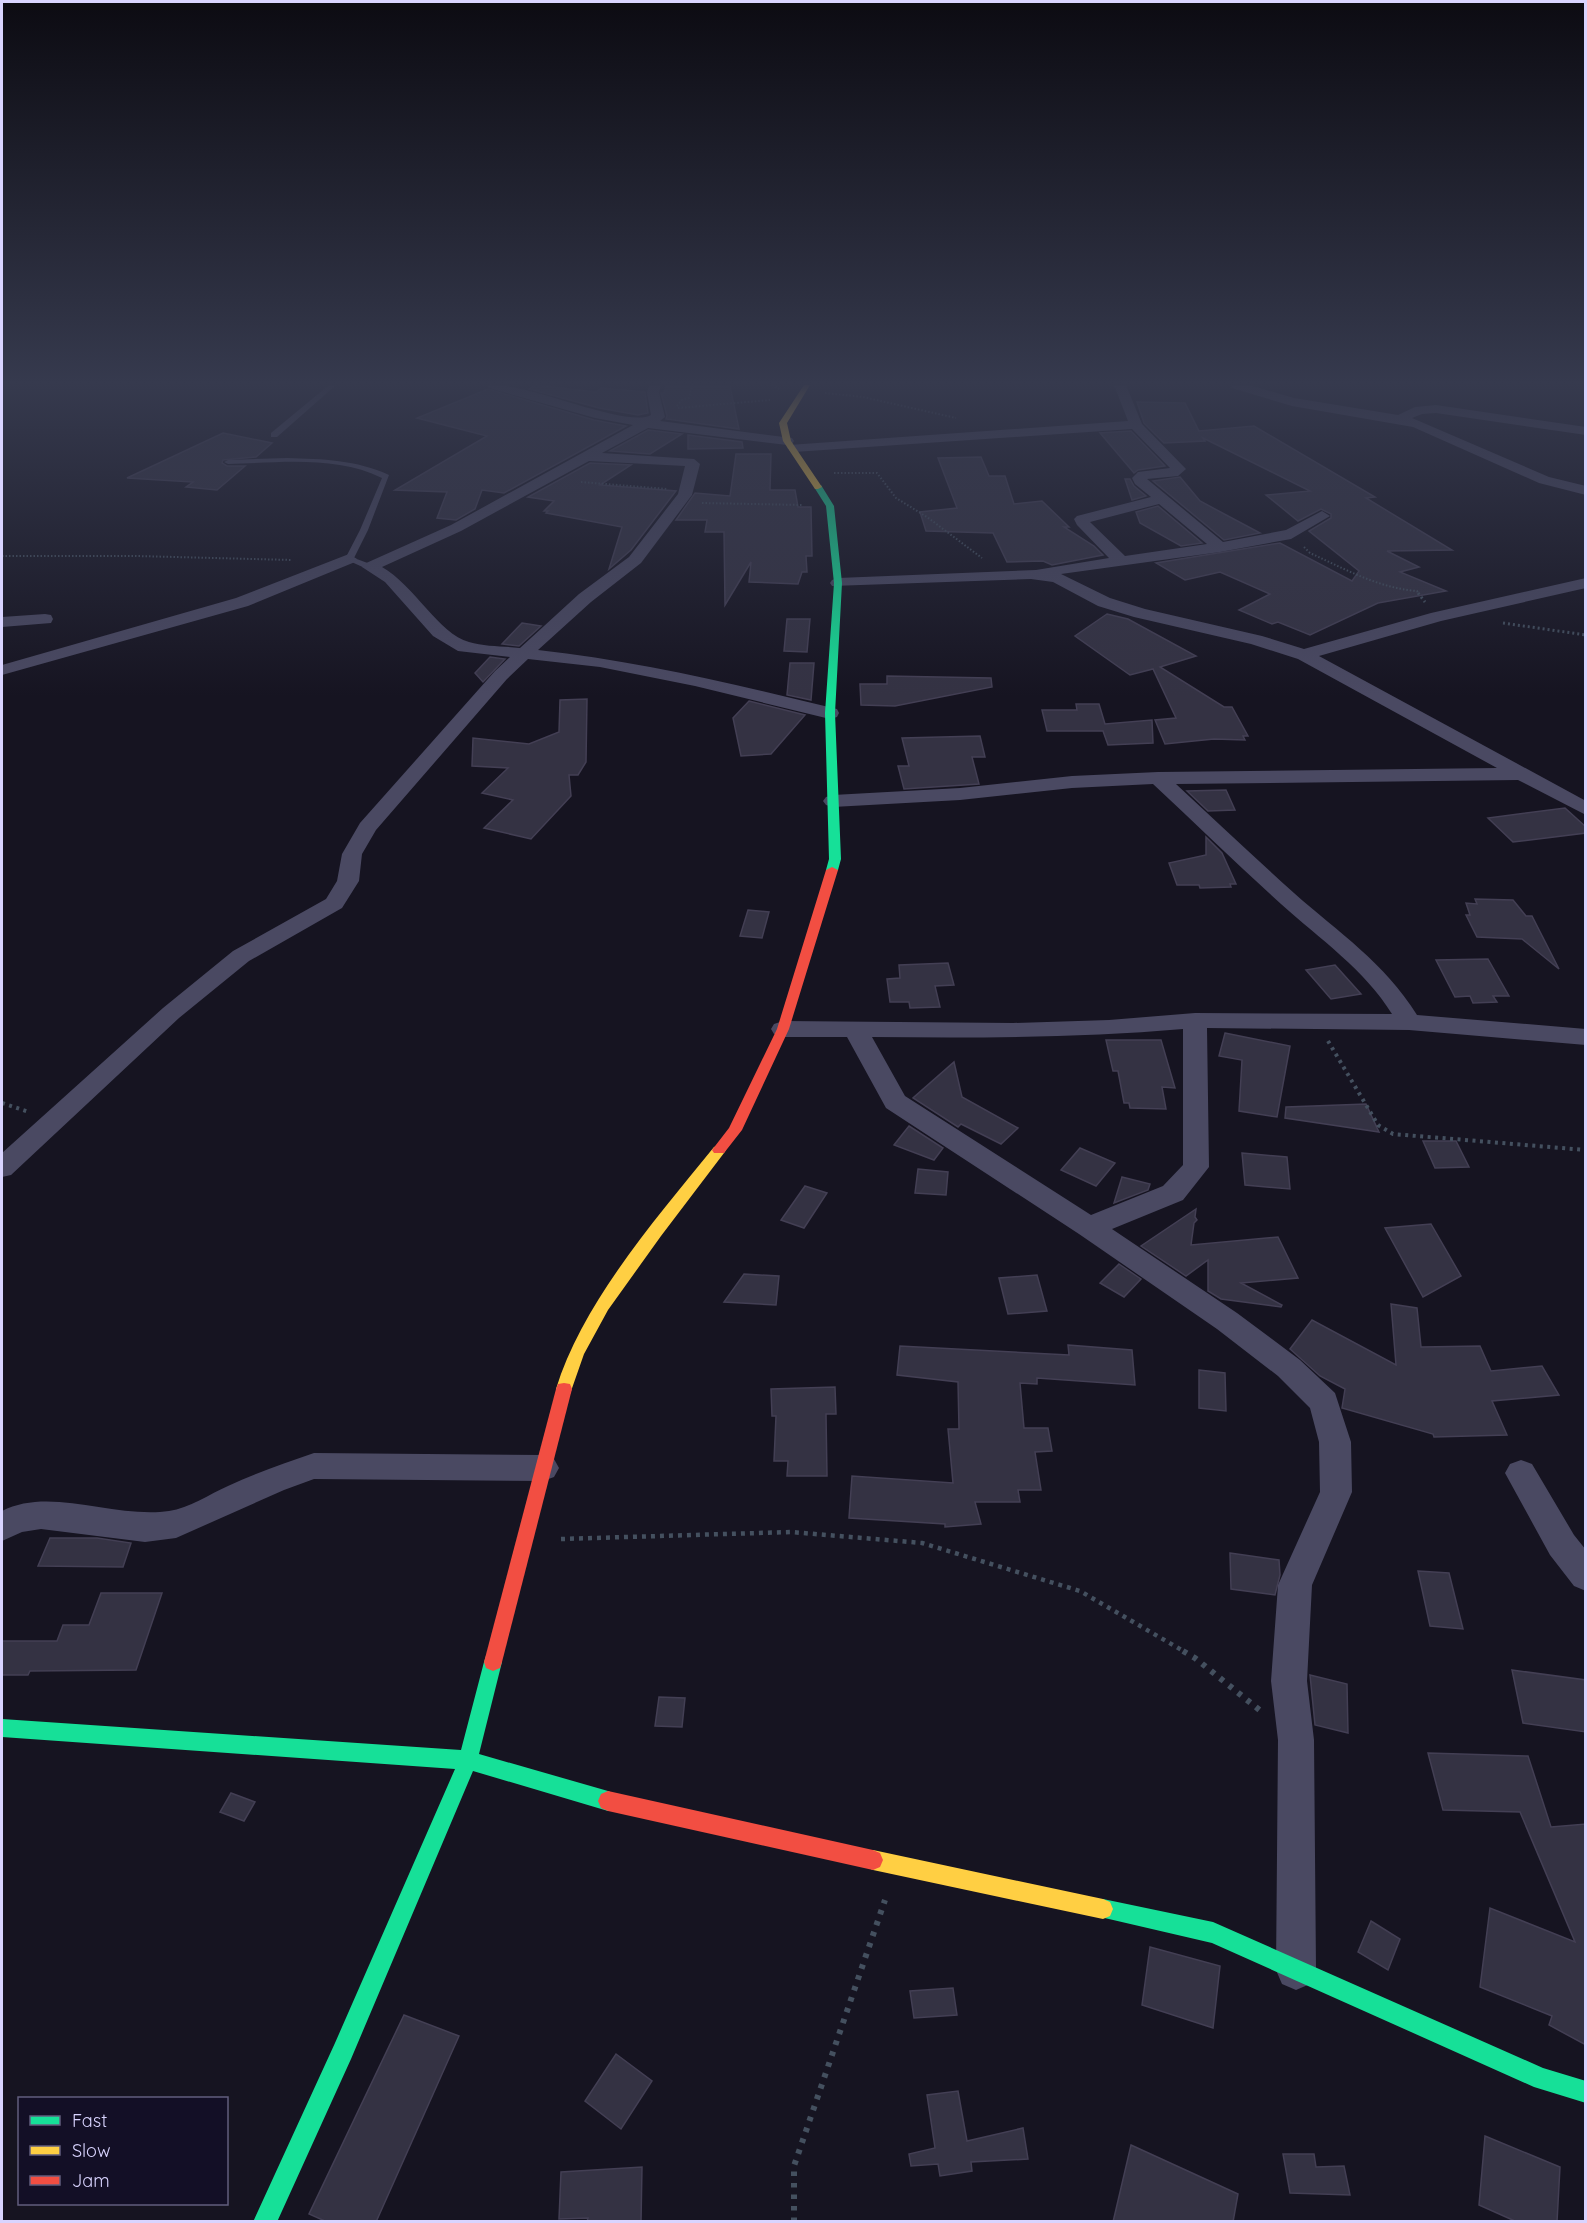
<svg xmlns="http://www.w3.org/2000/svg" width="1587" height="2223" font-family="Quicksand,sans-serif">
<style>
.building{fill:#343243;stroke:#433f54;stroke-width:1.5}
.lines{fill:none;stroke-linecap:round;stroke-linejoin:round}
.path-far4{stroke:#44505f;stroke-width:2;stroke-dasharray:1.5 2;stroke-linecap:butt}
.path-far3{stroke:#44505f;stroke-width:3;stroke-dasharray:2 3;stroke-linecap:butt}
.path-far2{stroke:#44505f;stroke-width:4;stroke-dasharray:3 4.5;stroke-linecap:butt}
.path-far1{stroke:#44505f;stroke-width:4.5;stroke-dasharray:4 5;stroke-linecap:butt}
.path{stroke:#44505f;stroke-width:6;stroke-dasharray:4.5 7;stroke-linecap:butt}
.lane{fill:#4a4962;fill-rule:evenodd}
.street{fill:#4a4962;fill-rule:evenodd}
.fast{fill:#16e098;fill-rule:evenodd}
.slow{fill:#ffcf43;fill-rule:evenodd}
.jam{fill:#f24e42;fill-rule:evenodd}
</style>
<rect width="100%" height="100%" fill="#161421"/>
<g class="building">
<path d="M 535,385 L 596,392 L 601,388 L 645,392 L 648,413 L 638,415 L 599,408 L 529,389 Z"/>
<path d="M 666,386 L 730,386 L 739,429 L 666,419 L 667,416 L 661,393 L 664,393 Z"/>
<path d="M 488,389 L 594,420 L 626,426 L 504,493 L 482,490 L 475,509 L 456,520 L 437,518 L 447,492 L 395,490 L 487,436 L 417,418 Z"/>
<path d="M 1137,402 L 1185,403 L 1199,431 L 1254,426 L 1375,497 L 1366,498 L 1452,550 L 1387,551 L 1419,567 L 1400,572 L 1446,591 L 1378,603 L 1310,635 L 1278,622 L 1272,624 L 1239,610 L 1270,594 L 1220,572 L 1185,580 L 1156,563 L 1280,543 L 1352,581 L 1359,571 L 1309,531 L 1331,518 L 1331,514 L 1321,509 L 1298,521 L 1266,495 L 1310,491 L 1203,438 L 1205,441 L 1164,443 L 1144,423 Z"/>
<path d="M 648,430 L 682,434 L 650,454 L 610,451 Z"/>
<path d="M 1131,431 L 1165,466 L 1138,470 L 1134,473 L 1100,433 Z"/>
<path d="M 223,433 L 272,443 L 256,457 L 223,460 L 222,463 L 227,466 L 245,466 L 217,490 L 186,487 L 193,482 L 127,478 Z"/>
<path d="M 688,435 L 742,442 L 743,448 L 688,449 Z"/>
<path d="M 736,454 L 771,454 L 770,490 L 795,490 L 798,507 L 811,507 L 812,556 L 806,556 L 807,572 L 802,572 L 798,584 L 749,582 L 751,562 L 725,605 L 724,532 L 705,532 L 707,520 L 676,520 L 695,493 L 730,496 Z"/>
<path d="M 981,457 L 989,476 L 1005,476 L 1014,504 L 1042,501 L 1069,527 L 1064,527 L 1094,546 L 1103,555 L 1052,565 L 1043,561 L 1007,562 L 993,533 L 926,531 L 920,512 L 957,508 L 938,458 Z"/>
<path d="M 590,463 L 631,465 L 600,485 L 676,491 L 631,550 L 609,569 L 622,527 L 546,513 L 548,511 L 544,511 L 554,501 L 528,497 Z"/>
<path d="M 1180,477 L 1200,501 L 1260,533 L 1224,540 L 1153,481 Z"/>
<path d="M 1125,479 L 1130,479 L 1134,486 L 1146,496 L 1132,500 Z"/>
<path d="M 1158,506 L 1202,543 L 1181,546 L 1140,523 L 1136,512 Z"/>
<path d="M 1107,614 L 1128,619 L 1196,656 L 1160,667 L 1224,707 L 1232,707 L 1248,736 L 1243,736 L 1245,740 L 1214,739 L 1165,744 L 1155,720 L 1176,718 L 1153,669 L 1130,675 L 1075,636 Z"/>
<path d="M 787,619 L 810,619 L 807,652 L 784,651 Z"/>
<path d="M 522,623 L 541,626 L 519,646 L 502,644 Z"/>
<path d="M 490,657 L 505,659 L 483,682 L 475,673 Z"/>
<path d="M 790,663 L 814,663 L 811,700 L 787,695 Z"/>
<path d="M 887,676 L 991,678 L 992,687 L 895,706 L 861,705 L 860,684 L 887,684 Z"/>
<path d="M 587,699 L 586,762 L 578,775 L 569,775 L 571,796 L 531,839 L 484,828 L 513,800 L 482,793 L 508,768 L 472,766 L 473,738 L 529,744 L 559,732 L 560,700 Z"/>
<path d="M 749,701 L 805,715 L 771,754 L 741,756 L 733,718 Z"/>
<path d="M 1076,704 L 1099,704 L 1105,724 L 1152,720 L 1153,743 L 1108,745 L 1103,731 L 1047,731 L 1042,710 L 1077,710 Z"/>
<path d="M 980,736 L 985,757 L 972,757 L 979,784 L 904,789 L 898,766 L 909,766 L 902,738 Z"/>
<path d="M 1226,790 L 1235,810 L 1208,811 L 1187,791 Z"/>
<path d="M 1565,808 L 1586,827 L 1586,833 L 1513,842 L 1488,818 Z"/>
<path d="M 1206,837 L 1222,853 L 1236,884 L 1230,884 L 1231,887 L 1200,888 L 1199,885 L 1177,885 L 1169,863 L 1206,855 Z"/>
<path d="M 1475,899 L 1513,900 L 1526,916 L 1532,916 L 1559,969 L 1522,939 L 1477,937 L 1466,915 L 1470,915 L 1466,903 L 1477,904 Z"/>
<path d="M 748,910 L 769,912 L 762,938 L 740,936 Z"/>
<path d="M 1488,959 L 1509,996 L 1493,996 L 1497,1002 L 1473,1003 L 1470,996 L 1455,997 L 1436,960 Z"/>
<path d="M 948,963 L 954,985 L 935,986 L 940,1007 L 910,1008 L 909,1002 L 890,1002 L 887,979 L 900,978 L 899,965 Z"/>
<path d="M 1335,965 L 1361,994 L 1331,999 L 1306,970 Z"/>
<path d="M 1225,1033 L 1290,1046 L 1277,1117 L 1239,1111 L 1242,1060 L 1219,1056 Z"/>
<path d="M 1106,1040 L 1161,1040 L 1175,1088 L 1162,1087 L 1166,1109 L 1130,1108 L 1129,1103 L 1124,1103 L 1118,1071 L 1113,1071 Z"/>
<path d="M 954,1062 L 962,1097 L 1018,1128 L 1001,1144 L 961,1124 L 958,1127 L 913,1098 Z"/>
<path d="M 1366,1104 L 1379,1132 L 1285,1118 L 1286,1107 Z"/>
<path d="M 909,1126 L 943,1148 L 934,1160 L 894,1145 Z"/>
<path d="M 1423,1141 L 1456,1141 L 1469,1167 L 1435,1168 Z"/>
<path d="M 1080,1148 L 1115,1163 L 1096,1186 L 1061,1170 Z"/>
<path d="M 1242,1153 L 1287,1157 L 1290,1189 L 1245,1185 Z"/>
<path d="M 918,1169 L 948,1172 L 946,1195 L 915,1193 Z"/>
<path d="M 1122,1177 L 1150,1184 L 1148,1190 L 1114,1203 Z"/>
<path d="M 805,1186 L 827,1193 L 804,1228 L 781,1220 Z"/>
<path d="M 1196,1209 L 1195,1217 L 1197,1220 L 1194,1223 L 1191,1245 L 1278,1237 L 1298,1278 L 1241,1283 L 1282,1305 L 1281,1307 L 1221,1299 L 1208,1291 L 1208,1260 L 1186,1276 L 1141,1246 Z"/>
<path d="M 1431,1224 L 1461,1276 L 1423,1297 L 1385,1228 Z"/>
<path d="M 1119,1264 L 1141,1279 L 1124,1297 L 1100,1283 Z"/>
<path d="M 744,1274 L 779,1276 L 776,1305 L 724,1302 Z"/>
<path d="M 1037,1275 L 1047,1311 L 1008,1314 L 999,1278 Z"/>
<path d="M 1391,1304 L 1417,1308 L 1421,1347 L 1480,1346 L 1491,1371 L 1542,1366 L 1559,1395 L 1492,1401 L 1507,1435 L 1434,1437 L 1433,1434 L 1342,1408 L 1345,1389 L 1320,1376 L 1290,1349 L 1312,1320 L 1396,1365 Z"/>
<path d="M 1068,1345 L 1132,1350 L 1135,1385 L 1037,1378 L 1037,1384 L 1020,1383 L 1024,1428 L 1048,1428 L 1052,1451 L 1035,1452 L 1041,1490 L 1018,1490 L 1020,1502 L 975,1502 L 981,1524 L 945,1527 L 945,1524 L 849,1518 L 852,1476 L 953,1483 L 948,1429 L 959,1429 L 958,1382 L 897,1375 L 900,1346 L 1069,1355 Z"/>
<path d="M 1199,1370 L 1225,1373 L 1226,1411 L 1199,1408 Z"/>
<path d="M 835,1387 L 836,1414 L 826,1414 L 827,1476 L 787,1476 L 788,1461 L 774,1461 L 776,1416 L 772,1416 L 771,1389 Z"/>
<path d="M 50,1538 L 97,1538 L 131,1543 L 123,1567 L 38,1566 Z"/>
<path d="M 1230,1553 L 1279,1560 L 1280,1575 L 1275,1595 L 1231,1589 Z"/>
<path d="M 1418,1571 L 1449,1573 L 1463,1629 L 1430,1626 Z"/>
<path d="M 101,1593 L 162,1593 L 136,1670 L 30,1671 L 28,1675 L 2,1675 L 2,1641 L 57,1641 L 63,1625 L 89,1625 Z"/>
<path d="M 1512,1670 L 1586,1680 L 1586,1732 L 1523,1723 Z"/>
<path d="M 1310,1675 L 1347,1684 L 1348,1733 L 1315,1725 Z"/>
<path d="M 659,1697 L 685,1698 L 682,1727 L 655,1726 Z"/>
<path d="M 1428,1753 L 1528,1756 L 1551,1827 L 1586,1824 L 1586,2045 L 1549,2025 L 1552,2016 L 1480,1987 L 1490,1908 L 1575,1942 L 1520,1812 L 1443,1810 Z"/>
<path d="M 231,1793 L 255,1802 L 244,1821 L 220,1812 Z"/>
<path d="M 1371,1921 L 1400,1939 L 1388,1970 L 1358,1952 Z"/>
<path d="M 1150,1947 L 1220,1966 L 1213,2028 L 1142,2005 Z"/>
<path d="M 953,1988 L 957,2015 L 914,2018 L 910,1991 Z"/>
<path d="M 404,2015 L 459,2036 L 376,2222 L 327,2222 L 309,2214 Z"/>
<path d="M 616,2054 L 652,2081 L 621,2129 L 585,2101 Z"/>
<path d="M 958,2091 L 967,2141 L 1023,2128 L 1028,2159 L 971,2162 L 972,2171 L 940,2176 L 938,2164 L 911,2166 L 909,2154 L 935,2148 L 927,2095 Z"/>
<path d="M 1485,2136 L 1560,2167 L 1557,2222 L 1517,2222 L 1479,2205 Z"/>
<path d="M 1131,2145 L 1238,2194 L 1233,2222 L 1113,2222 Z"/>
<path d="M 1283,2154 L 1314,2154 L 1316,2167 L 1344,2166 L 1350,2195 L 1290,2193 Z"/>
<path d="M 642,2167 L 641,2222 L 587,2222 L 588,2218 L 559,2219 L 561,2172 Z"/>
</g>
<g class="lines">
<g class="path-far4">
<path d="M 772,385 L 781,390"/>
<path d="M 825,393 L 863,397 L 956,418"/>
<path d="M 677,406 L 682,400 L 689,398 L 692,385 L 695,385"/>
<path d="M 678,408 L 770,400"/>
<path d="M 834,473 L 877,473 L 896,498 L 927,517 L 982,558"/>
<path d="M 581,482 L 667,489"/>
<path d="M 702,503 L 802,505"/>
<path d="M 1304,547 L 1310,553 C 1345,569 1378,588 1417,591 L 1419,594"/>
<path d="M 2,556 L 136,556 L 292,560"/>
</g>
<g class="path-far3">
<path d="M 1418,593 L 1425,602"/>
<path d="M 1503,623 L 1586,635"/>
</g>
<g class="path-far2">
<path d="M 1328,1041 L 1378,1125 L 1393,1134 L 1586,1150"/>
<path d="M 2,1103 L 29,1112"/>
</g>
<path class="path-far1" d="M 561,1539 L 791,1532 L 922,1543 L 1080,1591 L 1185,1652"/>
<g class="path">
<path d="M 1183,1651 L 1195,1658 L 1262,1712"/>
<path d="M 794,2222 L 794,2166 L 885,1900"/>
</g>
<g class="lane">
<path d="M 329,385 L 336,385 L 277,437 L 271,437 L 271,433 Z"/>
<path d="M 287,458 C 322,459 357,460 389,475 L 368,530 L 354,558 L 373,565 L 373,569 L 367,569 L 345,559 L 360,530 L 382,478 C 335,455 278,463 228,464 L 224,462 L 228,460 Z"/>
</g>
<g class="street">
<path d="M 488,385 C 525,381 626,429 651,415 L 647,393 L 649,385 L 661,385 L 659,393 L 665,417 L 660,421 L 792,438 L 794,441 L 792,444 L 787,445 L 648,428 L 602,453 L 694,459 L 700,464 L 692,495 L 641,563 L 591,602 L 538,650 C 639,661 738,685 837,709 L 839,713 L 837,717 L 830,719 L 695,686 L 600,667 L 528,659 L 507,679 L 376,830 L 362,854 L 359,881 L 342,908 L 249,961 L 179,1018 L 11,1175 L 2,1177 L 2,1153 L 163,1008 L 233,951 L 326,899 L 337,881 L 342,854 L 360,823 L 495,671 L 510,657 L 458,651 L 433,636 L 385,582 L 362,567 L 364,564 L 451,525 L 633,425 L 595,418 L 489,388 ZM 589,461 L 685,466 L 678,494 L 629,557 L 579,594 L 520,648 C 504,646 485,647 469,642 C 439,634 414,585 382,567 L 461,531 Z"/>
<path d="M 1114,385 L 1126,385 L 1142,424 L 1186,469 L 1178,476 L 1147,479 L 1223,542 L 1286,530 L 1322,511 L 1330,516 L 1291,539 L 1220,552 L 1061,574 L 1110,598 L 1145,609 L 1262,636 L 1304,649 L 1431,613 L 1586,578 L 1586,588 L 1441,621 L 1319,656 L 1586,801 L 1586,815 L 1518,780 L 1176,784 C 1215,820 1254,857 1294,893 C 1339,933 1384,962 1417,1015 L 1586,1029 L 1586,1045 L 1409,1030 L 1207,1028 L 1209,1167 L 1183,1200 L 1112,1229 L 1237,1313 L 1300,1360 L 1335,1393 L 1351,1442 L 1352,1492 L 1312,1585 L 1307,1681 L 1314,1740 L 1316,1970 L 1310,1984 L 1296,1990 L 1282,1984 L 1276,1970 L 1278,1740 L 1271,1681 L 1278,1585 L 1320,1492 L 1319,1442 L 1310,1408 L 1278,1376 L 1217,1329 L 1079,1234 L 886,1108 L 847,1037 L 783,1037 L 774,1034 L 771,1029 L 774,1024 L 783,1021 L 1013,1023 L 1109,1020 L 1195,1013 L 1392,1014 C 1365,970 1320,939 1281,904 C 1238,865 1196,824 1153,784 L 1072,788 L 960,800 L 833,807 L 826,805 L 823,801 L 826,797 L 833,795 L 960,788 L 1072,776 L 1158,772 L 1497,768 L 1298,659 L 1251,644 L 1134,617 L 1098,606 L 1053,582 L 1031,579 L 832,586 L 830,583 L 832,580 L 838,578 L 1036,570 L 1109,558 L 1077,525 L 1074,519 L 1077,516 L 1151,497 L 1135,484 L 1132,478 L 1138,472 L 1170,468 L 1132,429 L 794,452 L 787,448 L 789,445 L 1128,421 ZM 1159,504 L 1207,544 L 1125,556 L 1090,522 ZM 1183,1029 L 1183,1165 L 1163,1186 L 1091,1215 L 905,1096 L 872,1037 C 976,1038 1079,1038 1183,1029 Z"/>
<path d="M 1231,385 L 1249,385 L 1294,398 L 1398,415 L 1415,407 L 1436,405 L 1586,427 L 1586,435 L 1436,413 L 1422,414 L 1412,418 L 1549,477 L 1586,486 L 1586,495 L 1539,483 L 1413,427 L 1292,406 L 1232,388 Z"/>
<path d="M 349,554 L 357,559 L 355,562 L 248,606 L 2,675 L 2,665 L 236,598 Z"/>
<path d="M 45,614 L 51,615 L 53,619 L 51,623 L 2,627 L 2,617 Z"/>
<path d="M 314,1453 L 543,1455 L 554,1459 L 559,1468 L 554,1477 L 543,1481 L 314,1479 L 284,1490 L 176,1538 L 145,1542 L 41,1529 L 22,1532 L 2,1541 L 2,1511 C 50,1486 116,1519 169,1511 C 189,1508 210,1494 228,1486 C 256,1473 285,1463 314,1453 Z"/>
<path d="M 1521,1460 L 1532,1464 L 1574,1535 L 1586,1550 L 1586,1591 L 1574,1586 L 1550,1555 L 1505,1473 L 1510,1464 Z"/>
</g>
<g class="fast">
<path d="M 818,485 L 821,485 L 834,506 L 842,583 L 835,713 L 841,859 L 838,870 L 832,873 L 826,870 L 829,859 L 825,713 L 834,583 L 826,506 L 814,487 Z"/>
<path d="M 493,1653 L 500,1656 L 502,1662 L 479,1754 L 608,1791 L 615,1794 L 618,1801 L 615,1808 L 608,1811 L 473,1771 L 351,2059 L 277,2222 L 253,2222 L 335,2043 L 455,1769 L 2,1737 L 2,1719 L 461,1750 L 484,1662 L 486,1656 Z"/>
<path d="M 1103,1899 L 1213,1922 L 1543,2068 L 1586,2081 L 1586,2103 L 1534,2087 L 1212,1943 L 1096,1916 L 1093,1909 L 1096,1902 Z"/>
</g>
<g class="slow">
<path d="M 804,385 L 810,385 L 787,423 L 791,441 L 822,487 L 818,489 L 815,489 L 783,441 L 779,423 Z"/>
<path d="M 719,1145 L 724,1147 L 726,1150 L 724,1153 L 661,1236 L 608,1310 L 584,1354 L 570,1394 L 564,1395 L 558,1394 L 556,1389 C 582,1303 658,1216 714,1147 Z"/>
<path d="M 873,1850 L 1103,1899 L 1110,1902 L 1113,1909 L 1110,1916 L 1103,1919 L 873,1870 L 866,1867 L 863,1860 L 866,1853 Z"/>
</g>
<g class="jam">
<path d="M 832,867 L 838,870 L 789,1029 L 742,1130 L 724,1153 L 714,1153 L 712,1150 L 729,1128 L 777,1029 L 826,870 Z"/>
<path d="M 564,1383 L 570,1384 L 572,1389 L 502,1662 L 500,1668 L 493,1671 L 486,1668 L 484,1662 L 556,1389 L 558,1384 Z"/>
<path d="M 608,1791 L 873,1850 L 880,1853 L 883,1860 L 880,1867 L 873,1870 L 608,1811 L 601,1808 L 598,1801 L 601,1794 Z"/>
</g>
</g>
<linearGradient id="sky" x2="0" y2="1"><stop stop-color="#0c0b12"/><stop offset="0.55" stop-color="#363a4e"/><stop offset="1" stop-color="#363a4e" stop-opacity="0"/></linearGradient>
<rect width="1587" height="696" fill="url(#sky)"/>
<rect width="1587" height="2223" fill="none" stroke="#d9d4ff" stroke-width="6"/>
<rect x="18" y="2097" width="210" height="108" fill="#130f26" stroke="#625e7d" stroke-width="1.5"/>
<rect x="30" y="2116" width="30" height="9" fill="#16e098" stroke="#625e7d" stroke-width="1.5"/>
<text x="72" y="2127" font-size="18" fill="#d9d4ff">Fast</text>
<rect x="30" y="2146" width="30" height="9" fill="#ffcf43" stroke="#625e7d" stroke-width="1.5"/>
<text x="72" y="2157" font-size="18" fill="#d9d4ff">Slow</text>
<rect x="30" y="2176" width="30" height="9" fill="#f24e42" stroke="#625e7d" stroke-width="1.5"/>
<text x="72" y="2187" font-size="18" fill="#d9d4ff">Jam</text>
</svg>
